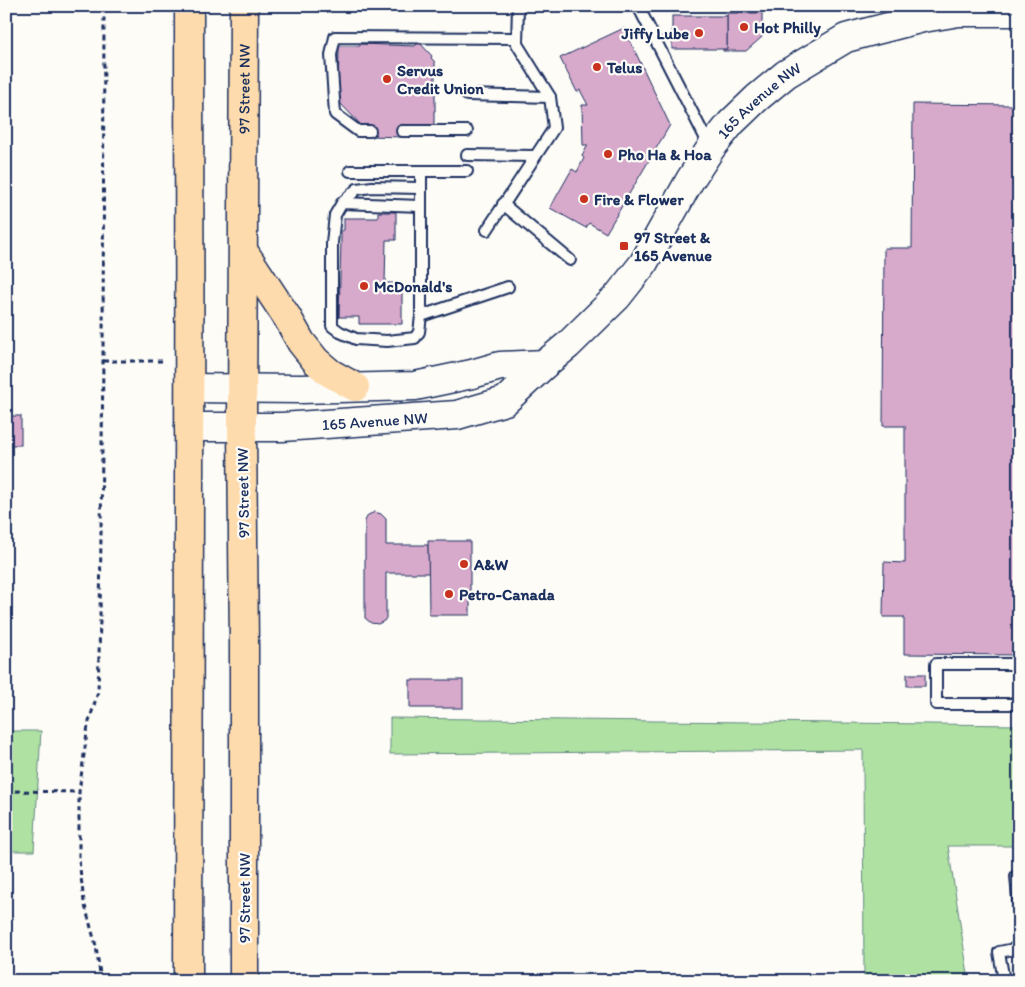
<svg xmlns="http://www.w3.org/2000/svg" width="1025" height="987" font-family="Itim,sans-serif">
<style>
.green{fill:#afe1a2;stroke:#658880}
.building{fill:#d7a9cb;stroke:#1b2f5e}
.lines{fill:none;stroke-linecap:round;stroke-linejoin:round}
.lane-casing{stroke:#1b2f5e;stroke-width:14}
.secondary-casing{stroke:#1b2f5e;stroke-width:31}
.primary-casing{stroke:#1b2f5e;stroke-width:31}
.path{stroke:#1b2f5e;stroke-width:3;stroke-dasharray:5 4;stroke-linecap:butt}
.lane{stroke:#fdfcf7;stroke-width:10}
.secondary{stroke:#fdfcf7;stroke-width:28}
.primary{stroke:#fedbac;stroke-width:28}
.poi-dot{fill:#c8321e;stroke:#fdfcf7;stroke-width:2}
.labels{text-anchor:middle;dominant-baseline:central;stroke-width:4.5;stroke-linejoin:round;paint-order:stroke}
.poi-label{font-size:16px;font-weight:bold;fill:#1b2f5e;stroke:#fdfcf7;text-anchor:start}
.street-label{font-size:16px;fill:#1b2f5e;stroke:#fdfcf7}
</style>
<rect width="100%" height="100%" fill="#fdfcf7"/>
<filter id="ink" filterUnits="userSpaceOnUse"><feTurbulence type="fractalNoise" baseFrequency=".02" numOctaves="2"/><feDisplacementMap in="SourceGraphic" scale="10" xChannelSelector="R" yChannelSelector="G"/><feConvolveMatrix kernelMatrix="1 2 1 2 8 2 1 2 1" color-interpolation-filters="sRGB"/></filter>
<g filter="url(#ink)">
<g class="green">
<path d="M 390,718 L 1019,725 L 1019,846 L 948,846 L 969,981 L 864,981 L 863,750 L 390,754 Z"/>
<path d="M 6,731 L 41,731 L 34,851 L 6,851 Z"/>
</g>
<g class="building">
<path d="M 727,13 L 762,13 L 762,37 L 746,51 L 723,51 L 723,49 L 727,49 Z"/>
<rect x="672" y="16" width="55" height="33"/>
<path d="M 624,28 L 670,125 L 606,233 L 589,223 L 586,228 L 550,208 L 572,169 L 577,172 L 584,158 L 582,156 L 588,145 L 583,145 L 582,105 L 588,105 L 580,90 L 577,92 L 560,58 Z"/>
<path d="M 419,42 L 432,56 L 431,58 L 435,62 L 435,111 L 434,111 L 434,126 L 402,126 L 402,137 L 370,136 L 369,126 L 362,126 L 339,102 L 339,96 L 338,96 L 339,46 L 360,46 L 360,44 L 415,46 Z"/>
<path d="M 913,104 L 1019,105 L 1019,655 L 904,654 L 904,617 L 883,617 L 884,562 L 905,563 L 905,426 L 883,426 L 884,248 L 912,248 Z"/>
<path d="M 378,212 L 396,212 L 396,240 L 386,240 L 385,283 L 402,283 L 402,324 L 359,324 L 359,317 L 339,317 L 341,239 L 341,231 L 344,230 L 344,218 L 378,218 Z"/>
<rect x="6" y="416" width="15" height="29"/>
<path d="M 375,512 L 381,514 L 386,519 L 386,545 L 428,545 L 429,573 L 386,573 L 386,618 L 384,621 L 378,624 L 371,623 L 365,618 L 365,521 L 368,515 Z"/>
<path d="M 428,541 L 470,541 L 470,615 L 429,615 Z"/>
<rect x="907" y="674" width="18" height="12"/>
<rect x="410" y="680" width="53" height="28"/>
</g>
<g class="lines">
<defs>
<g id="lane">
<path d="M 638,6 L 709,145"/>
<path d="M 467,95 L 550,97"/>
<path d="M 370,131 L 358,131 L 335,114 L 331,55 L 335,37 L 517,38"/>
<path d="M 402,131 L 467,131"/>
<path d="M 467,155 L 535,156"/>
<path d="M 350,171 L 467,171"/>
<path d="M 421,171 L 421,316 L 508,287"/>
<path d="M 342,203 L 357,189 L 372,187 L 420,188"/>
<path d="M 503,204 L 570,260"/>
<path d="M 420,206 L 342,203 L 335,215 L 332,243 L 332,326 L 340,332 L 356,339 L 387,341 L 415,338 L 419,332 L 421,316"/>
<path d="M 487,230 L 554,128 L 550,97 L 517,44 L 518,6"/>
<path d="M 1019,664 L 936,664 L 936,704 L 1019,704"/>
<path d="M 1019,876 L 1016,876 L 1019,911"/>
<path d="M 1004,981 L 999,952 L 1019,948"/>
</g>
<g id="secondary">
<path d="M 190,388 L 301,389 L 415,386 L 472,374 L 500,366 L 545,364"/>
<path id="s1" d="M 189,427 L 282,427 L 457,415 L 505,401 L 545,364 L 568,345 L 617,297 L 643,264 L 690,180 L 711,148 L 731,123 L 757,98 L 786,74 L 846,38 L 861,34 L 923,18 L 959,12 L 1019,12"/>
</g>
<g id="primary">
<path d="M 244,252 L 287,317 L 301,342 L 316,361 L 330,373 L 355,387"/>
<path d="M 188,981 C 189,656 190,331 189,6"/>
<path id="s2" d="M 244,981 L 244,647 L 242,427 L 244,6"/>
</g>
</defs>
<use href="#lane" class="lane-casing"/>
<use href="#secondary" class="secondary-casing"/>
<use href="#primary" class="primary-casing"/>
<g class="path">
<path d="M 103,361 L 165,361"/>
<path d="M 6,791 L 79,792"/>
<path d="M 101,981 L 96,946 L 84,902 L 79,860 L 79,792 L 88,725 L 98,692 L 100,619 L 103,361 L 104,6"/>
</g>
<use href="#lane" class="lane"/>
<use href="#secondary" class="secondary"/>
<use href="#primary" class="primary"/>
</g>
</g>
<g class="poi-dot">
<circle cx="744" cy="27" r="5"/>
<circle cx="699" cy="33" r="5"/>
<circle cx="597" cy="67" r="5"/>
<circle cx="387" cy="79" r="5"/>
<circle cx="608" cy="154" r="5"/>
<circle cx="584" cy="199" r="5"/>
<rect x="619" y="241" width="10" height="10" rx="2.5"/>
<circle cx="364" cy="286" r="5"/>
<circle cx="464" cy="564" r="5"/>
<circle cx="449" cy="594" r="5"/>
</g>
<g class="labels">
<g class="poi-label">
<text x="754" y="27">Hot Philly</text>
<text x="689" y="33" text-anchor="end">Jiffy Lube</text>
<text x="607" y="67">Telus</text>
<text x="397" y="70">Servus<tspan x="397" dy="18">Credit Union</tspan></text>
<text x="618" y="154">Pho Ha &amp; Hoa</text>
<text x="594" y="199">Fire &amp; Flower</text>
<text x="634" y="237">97 Street &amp;<tspan x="634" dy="18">165 Avenue</tspan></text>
<text x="374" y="286">McDonald's</text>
<text x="474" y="564">A&amp;W</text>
<text x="459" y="594">Petro-Canada</text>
</g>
<g class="street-label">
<text stroke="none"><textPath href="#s2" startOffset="892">97 Street NW</textPath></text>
<text stroke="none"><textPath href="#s1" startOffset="716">165 Avenue NW</textPath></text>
<text stroke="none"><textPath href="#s1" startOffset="186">165 Avenue NW</textPath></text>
<text transform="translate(243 493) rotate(-91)">97 Street NW</text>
<text transform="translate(244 898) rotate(-90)">97 Street NW</text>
</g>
</g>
<rect width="1025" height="987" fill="none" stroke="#fdfcf7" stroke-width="25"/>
<rect x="12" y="12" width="1000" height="962" fill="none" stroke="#1b2f5e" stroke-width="2" filter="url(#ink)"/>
</svg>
